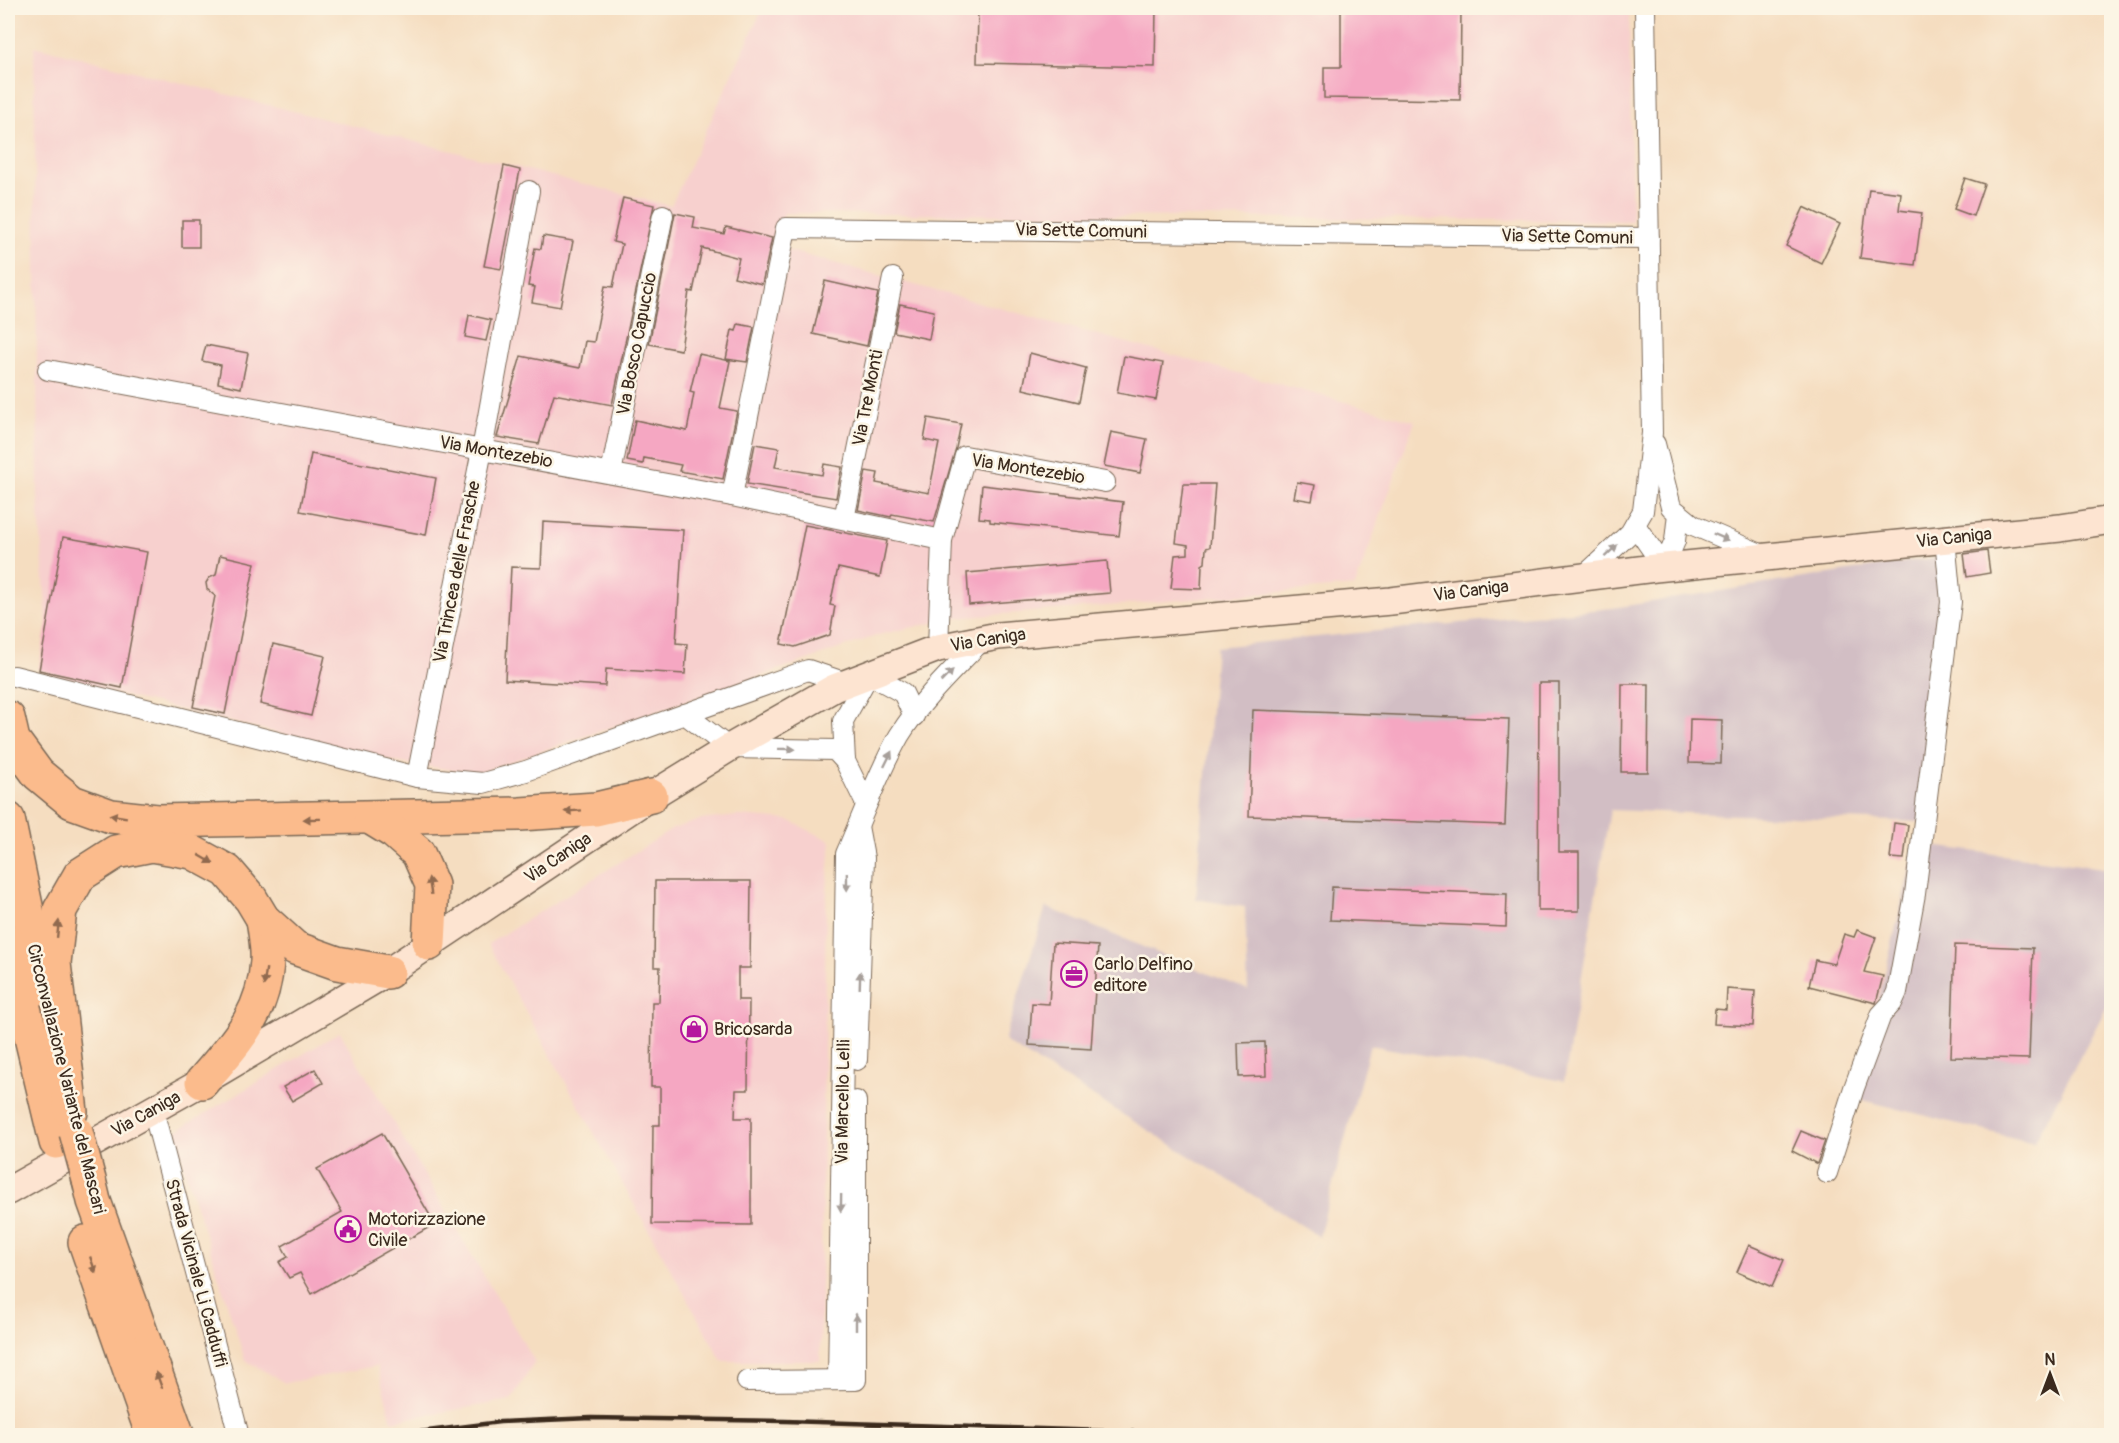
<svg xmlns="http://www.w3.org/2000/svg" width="2119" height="1443" font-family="Pangolin,sans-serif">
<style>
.built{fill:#f7d0ce}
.industrial{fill:#d2bec4}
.building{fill:#f5a7c2}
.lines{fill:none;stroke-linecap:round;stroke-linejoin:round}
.street-casing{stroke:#7c6957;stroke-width:22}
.secondary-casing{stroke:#7c6957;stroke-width:30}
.highway-casing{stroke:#7c6957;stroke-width:36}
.street{stroke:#fff;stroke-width:20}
.secondary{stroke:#fde4d1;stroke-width:27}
.highway{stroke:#fbbb8c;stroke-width:33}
.rail{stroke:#3b2a1e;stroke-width:4.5}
.highway-bridge-casing{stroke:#7c6957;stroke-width:36;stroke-linecap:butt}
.highway-bridge{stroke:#fbbb8c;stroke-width:33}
.oneway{fill:#a79f9a}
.oneway2{fill:#916b50}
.labels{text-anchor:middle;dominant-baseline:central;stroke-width:5;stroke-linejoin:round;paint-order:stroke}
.street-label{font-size:18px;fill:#3b2a1e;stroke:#fcf5e5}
.poi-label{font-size:18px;fill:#3b2a1e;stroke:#fcf5e5;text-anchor:start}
</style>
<rect width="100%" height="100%" fill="#fcf5e5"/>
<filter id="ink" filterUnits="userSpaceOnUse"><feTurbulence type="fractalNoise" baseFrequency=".0167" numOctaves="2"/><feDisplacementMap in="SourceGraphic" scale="12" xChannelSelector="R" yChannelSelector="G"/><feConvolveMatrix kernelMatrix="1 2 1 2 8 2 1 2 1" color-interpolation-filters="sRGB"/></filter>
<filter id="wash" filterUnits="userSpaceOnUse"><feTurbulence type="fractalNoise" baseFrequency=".008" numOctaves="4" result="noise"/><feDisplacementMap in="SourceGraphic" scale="24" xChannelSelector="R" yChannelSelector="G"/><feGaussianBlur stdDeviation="1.35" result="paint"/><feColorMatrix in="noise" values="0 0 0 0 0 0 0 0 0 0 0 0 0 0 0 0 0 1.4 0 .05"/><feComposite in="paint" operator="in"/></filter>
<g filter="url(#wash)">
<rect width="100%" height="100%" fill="#f5ddc0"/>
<g class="built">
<path d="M 763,8 L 1629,8 L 1632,221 L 784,213 L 775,247 L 1415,421 L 1355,586 L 955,618 L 882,634 L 478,773 L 401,763 L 51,678 L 38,497 L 34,46 L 671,206 Z"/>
<path d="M 739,816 L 788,820 L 831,841 L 826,904 L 820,1361 L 722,1361 L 488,944 L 673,829 L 700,820 Z"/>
<path d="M 340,1032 L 535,1362 L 511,1400 L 392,1421 L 377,1366 L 285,1383 L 245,1360 L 173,1133 Z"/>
</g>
<g class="industrial">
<path d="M 1950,555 L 1921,822 L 1610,810 L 1564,1081 L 1370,1045 L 1319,1236 L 1004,1041 L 1046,907 L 1248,990 L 1245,907 L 1196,899 L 1216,647 L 1613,608 Z"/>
<path d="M 1916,844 L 2111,869 L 2111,999 L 2034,1143 L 1855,1098 Z"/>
</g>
<g id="blocks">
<g class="building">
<path d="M 978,8 L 1156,8 L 1155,67 L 977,63 Z"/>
<path d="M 1341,8 L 1461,8 L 1460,100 L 1324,98 L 1324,67 L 1341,67 Z"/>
<path d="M 504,166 L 520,170 L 501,269 L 484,266 Z"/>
<path d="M 1965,178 L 1984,184 L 1973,216 L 1954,209 Z"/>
<path d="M 1869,189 L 1901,193 L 1899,210 L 1922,213 L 1915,265 L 1860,258 Z"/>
<path d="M 623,198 L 654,205 L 612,405 L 554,394 L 539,444 L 497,437 L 521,356 L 580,368 L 585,341 L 594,342 L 605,286 L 613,287 L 622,244 L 613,242 Z"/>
<path d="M 1804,207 L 1840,224 L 1821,263 L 1786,246 Z"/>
<path d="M 675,213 L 695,217 L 693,228 L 724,234 L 726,227 L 772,238 L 762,284 L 734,277 L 739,258 L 702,248 L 693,292 L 689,291 L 681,350 L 649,344 Z"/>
<rect x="182" y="220" width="17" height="27"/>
<path d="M 543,236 L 573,241 L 560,307 L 532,302 L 535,287 L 528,286 L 535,248 L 541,249 Z"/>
<path d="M 825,281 L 878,293 L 867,346 L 813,334 Z"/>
<path d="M 900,304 L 934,311 L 929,339 L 894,332 Z"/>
<path d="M 469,315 L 491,320 L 486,341 L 465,337 Z"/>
<path d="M 738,324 L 754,327 L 747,362 L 726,359 L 732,330 L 736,331 Z"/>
<path d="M 206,345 L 248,353 L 241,388 L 218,383 L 221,365 L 202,361 Z"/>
<path d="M 1030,353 L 1086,368 L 1079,402 L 1023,389 Z"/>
<path d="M 699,354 L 730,361 L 720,408 L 737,411 L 723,479 L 679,471 L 681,465 L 644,458 L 643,464 L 627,461 L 635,420 L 687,431 L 694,393 L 690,392 Z"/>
<path d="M 1124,356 L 1163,363 L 1156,400 L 1117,393 Z"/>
<path d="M 928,418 L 961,424 L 956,448 L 934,522 L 892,514 L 891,517 L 858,510 L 866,471 L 878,473 L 876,483 L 929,493 L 939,443 L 924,440 Z"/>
<path d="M 1111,432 L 1147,439 L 1140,473 L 1104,466 Z"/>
<path d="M 755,444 L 779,448 L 775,467 L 822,475 L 824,464 L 842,467 L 836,498 L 747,484 Z"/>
<path d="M 311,454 L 436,478 L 426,535 L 300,511 Z"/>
<path d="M 1297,482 L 1315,485 L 1312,501 L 1294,498 Z"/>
<path d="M 1183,484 L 1215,484 L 1210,547 L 1206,548 L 1205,563 L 1202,565 L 1201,589 L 1171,588 L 1175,555 L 1188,554 L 1188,545 L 1176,543 Z"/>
<path d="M 982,485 L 1123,502 L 1119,536 L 990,522 L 990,519 L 979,518 Z"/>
<path d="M 543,522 L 683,530 L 676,643 L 687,644 L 685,674 L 606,669 L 605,686 L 505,680 L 511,567 L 541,568 Z"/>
<path d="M 805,525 L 887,541 L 880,577 L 838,568 L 830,605 L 835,606 L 830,635 L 795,647 L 781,644 Z"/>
<path d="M 63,537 L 147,552 L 122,688 L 39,670 Z"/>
<path d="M 1987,551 L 1990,573 L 1967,577 L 1964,554 Z"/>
<path d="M 220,555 L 255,563 L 225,714 L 193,707 L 215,596 L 207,589 L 206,583 L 209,578 L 216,575 Z"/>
<path d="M 1107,561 L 1110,593 L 969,605 L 967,573 Z"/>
<path d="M 273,644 L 325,656 L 311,716 L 260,704 Z"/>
<path d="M 1539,683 L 1559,683 L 1559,852 L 1579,852 L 1579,911 L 1538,911 Z"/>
<path d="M 1622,684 L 1649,684 L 1648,772 L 1621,772 Z"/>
<path d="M 1253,710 L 1509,719 L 1505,825 L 1249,816 Z"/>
<path d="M 1690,719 L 1722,720 L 1721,764 L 1689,763 Z"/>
<path d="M 1894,823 L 1908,825 L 1904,859 L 1890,858 Z"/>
<path d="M 655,881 L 751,881 L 750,968 L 738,968 L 738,1000 L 749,1000 L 748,1090 L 736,1090 L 735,1118 L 751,1118 L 751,1225 L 652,1224 L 653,1125 L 660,1125 L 660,1087 L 651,1087 L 652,1002 L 659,1002 L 660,967 L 654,967 Z"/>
<path d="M 1332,887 L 1507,894 L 1506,927 L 1330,920 Z"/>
<path d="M 1857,930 L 1876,937 L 1864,972 L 1883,976 L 1876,1003 L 1809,986 L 1815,960 L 1834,964 L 1844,934 L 1854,937 Z"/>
<path d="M 1053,943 L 1098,946 L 1091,1049 L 1029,1045 L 1032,1003 L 1049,1004 Z"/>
<path d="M 1955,945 L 2033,948 L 2029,1059 L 1951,1057 Z"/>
<path d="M 1727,989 L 1755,991 L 1753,1026 L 1714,1024 L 1715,1009 L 1726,1010 Z"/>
<path d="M 1265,1042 L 1266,1076 L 1239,1077 L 1238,1043 Z"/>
<path d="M 315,1069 L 323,1083 L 292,1101 L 283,1087 Z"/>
<path d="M 1801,1131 L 1825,1141 L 1817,1164 L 1792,1151 Z"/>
<path d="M 382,1133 L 435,1224 L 312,1294 L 300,1273 L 289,1278 L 279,1262 L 288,1257 L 282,1246 L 342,1212 L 317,1169 Z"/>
<path d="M 1749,1245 L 1784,1260 L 1772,1287 L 1737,1272 Z"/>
</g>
</g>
</g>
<g filter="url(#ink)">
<use href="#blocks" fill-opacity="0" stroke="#7c6957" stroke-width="1.5"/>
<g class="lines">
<defs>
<g id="street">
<path d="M 48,370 L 732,496 L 942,540 L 938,648"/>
<path d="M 1655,444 L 1671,507 L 1693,525 L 1765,556"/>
<path d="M 611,473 L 663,215"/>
<path d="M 732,496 L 786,228 L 1649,238"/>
<path d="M 844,519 L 893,278"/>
<path d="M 1635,525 L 1664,567 L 1675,541 L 1678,513"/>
<path d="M 942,540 L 965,456 L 1105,482"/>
<path d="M 1584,576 L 1630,533 L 1643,511 L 1652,433 L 1645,8"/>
<path d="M 14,676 L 417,777 L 483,783 L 526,771 L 808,670 L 846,683"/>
<path d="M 685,714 L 729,748 L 835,750 L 845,761 L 866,804"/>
<path d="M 845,761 L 843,721 L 869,674 L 903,693 L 914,716"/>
<path d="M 417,777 L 482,450 L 529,191"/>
<path d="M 857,1060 L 864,858 L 858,826"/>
<path d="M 153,1110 L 239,1436"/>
<path d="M 1827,1173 L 1854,1088 L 1881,1015 L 1892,1003 L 1897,992 L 1915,894 L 1951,602 L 1945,539"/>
<path d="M 838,1380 L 846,854 C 863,815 878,773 899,736 C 922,699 953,670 983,639"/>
<path d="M 747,1381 L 856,1380 L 856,1101"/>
</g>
<path id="secondary" d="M 8,1191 L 202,1082 L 388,972 L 651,796 L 729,748 L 834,688 L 938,648 L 998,636 L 1391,601 L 1655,568 L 2060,528 L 2112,520"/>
<g id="highway">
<path d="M 8,718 L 13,740 L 38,774 L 72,802 L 111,816 L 157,821 L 520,814 L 596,809 L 651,796"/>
<path d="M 371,818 L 394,832 L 418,853 L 432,885 L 429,944"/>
<path d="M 8,819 L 43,988"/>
<path d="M 8,941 L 56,1142"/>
<path d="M 202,1082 C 235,1043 264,1015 267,961 C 268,948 265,933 263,919"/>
<path d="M 71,1112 L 54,963 L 60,910 L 80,875 L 116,852 L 152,845 L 192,852 L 227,871 L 251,899 L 263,919 L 295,948 L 337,963 L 388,972"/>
<path d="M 89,1180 L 94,1201 L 178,1436"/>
<path d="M 85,1242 L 153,1436"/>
</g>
</defs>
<use href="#street" class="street-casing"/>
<use href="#secondary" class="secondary-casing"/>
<use href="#highway" class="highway-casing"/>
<use href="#street" class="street"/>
<use href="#secondary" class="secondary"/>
<use href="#highway" class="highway"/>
<path class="rail" d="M 387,1436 L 500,1422 L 591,1418 L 785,1421 L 1269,1436"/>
<defs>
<path id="highway-bridge" d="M 76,1132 L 89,1180"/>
</defs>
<use href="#highway-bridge" class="highway-bridge-casing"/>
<use href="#highway-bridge" class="highway-bridge"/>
</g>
<defs><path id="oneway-solid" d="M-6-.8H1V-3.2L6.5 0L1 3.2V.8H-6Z" transform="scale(1.5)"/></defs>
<g class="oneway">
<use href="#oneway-solid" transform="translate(1721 537) rotate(23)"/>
<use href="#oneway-solid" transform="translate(1611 551) rotate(-43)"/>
<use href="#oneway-solid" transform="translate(947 676) rotate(-46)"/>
<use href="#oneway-solid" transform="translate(787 749) rotate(1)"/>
<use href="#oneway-solid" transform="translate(888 759) rotate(-64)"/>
<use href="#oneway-solid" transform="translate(847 882) rotate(89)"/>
<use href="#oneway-solid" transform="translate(860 980) rotate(-88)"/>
<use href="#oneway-solid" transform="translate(841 1203) rotate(91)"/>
<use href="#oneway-solid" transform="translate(856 1322) rotate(-90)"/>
</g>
<g class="oneway2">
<use href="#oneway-solid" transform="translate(573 811) rotate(176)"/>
<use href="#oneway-solid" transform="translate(118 816) rotate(-171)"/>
<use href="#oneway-solid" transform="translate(312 819) rotate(179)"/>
<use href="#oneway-solid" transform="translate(206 859) rotate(30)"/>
<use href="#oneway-solid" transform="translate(430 886) rotate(-99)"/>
<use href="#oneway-solid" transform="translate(58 929) rotate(-84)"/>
<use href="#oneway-solid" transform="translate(265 977) rotate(98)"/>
<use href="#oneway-solid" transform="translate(93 1265) rotate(71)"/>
<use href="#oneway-solid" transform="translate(159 1380) rotate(-110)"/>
</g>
</g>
<defs>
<symbol id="office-ring" viewBox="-11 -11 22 22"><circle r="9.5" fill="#fcf5e5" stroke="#b5179e" stroke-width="1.5"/><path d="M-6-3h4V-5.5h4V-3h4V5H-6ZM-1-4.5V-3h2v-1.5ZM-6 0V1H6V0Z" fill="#b5179e"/></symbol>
<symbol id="shop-ring" viewBox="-11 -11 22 22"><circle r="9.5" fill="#fcf5e5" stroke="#b5179e" stroke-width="1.5"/><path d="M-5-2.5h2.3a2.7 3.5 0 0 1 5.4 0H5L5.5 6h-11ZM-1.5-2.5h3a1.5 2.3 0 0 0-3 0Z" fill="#b5179e"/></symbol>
<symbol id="civic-ring" viewBox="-11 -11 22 22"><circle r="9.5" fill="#fcf5e5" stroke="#b5179e" stroke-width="1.5"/><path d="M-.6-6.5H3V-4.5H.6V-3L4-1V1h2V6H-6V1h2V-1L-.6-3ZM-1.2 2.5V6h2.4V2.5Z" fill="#b5179e"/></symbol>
</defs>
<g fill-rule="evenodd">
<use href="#office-ring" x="1059" y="959" width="30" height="30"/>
<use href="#shop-ring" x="679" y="1014" width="30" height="30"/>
<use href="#civic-ring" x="333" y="1214" width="30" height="30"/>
</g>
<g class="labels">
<g class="street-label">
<text transform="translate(1081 231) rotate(1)">Via Sette Comuni</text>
<text transform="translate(1567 237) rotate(1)">Via Sette Comuni</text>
<text transform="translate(637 344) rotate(-79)">Via Bosco Capuccio</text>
<text transform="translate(868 398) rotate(-79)">Via Tre Monti</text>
<text transform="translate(496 452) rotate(10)">Via Montezebio</text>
<text transform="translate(1028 469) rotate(9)">Via Montezebio</text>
<text transform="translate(1954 538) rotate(-6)">Via Caniga</text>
<text transform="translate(457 572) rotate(-79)">Via Trincea delle Frasche</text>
<text transform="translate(1471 591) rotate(-7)">Via Caniga</text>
<text transform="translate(988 640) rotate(-9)">Via Caniga</text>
<text transform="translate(558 858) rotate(-34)">Via Caniga</text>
<text transform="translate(66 1079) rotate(76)">Circonvallazione Variante del Mascari</text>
<text transform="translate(843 1102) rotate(-89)">Via Marcello Lelli</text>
<text transform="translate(146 1114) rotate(-29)">Via Caniga</text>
<text transform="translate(196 1273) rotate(75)">Strada Vicinale Li Cadduffi</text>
</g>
<g class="poi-label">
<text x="1094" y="964">Carlo Delfino<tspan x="1094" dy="21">editore</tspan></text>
<text x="714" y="1029">Bricosarda</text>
<text x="368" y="1219">Motorizzazione<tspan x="368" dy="21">Civile</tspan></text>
</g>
</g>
<rect width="2119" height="1443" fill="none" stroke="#fcf5e5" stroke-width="30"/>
<g transform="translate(2050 1374)" stroke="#fcf5e5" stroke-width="4.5" paint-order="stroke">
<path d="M0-4.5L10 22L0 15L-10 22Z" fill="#3b2a1e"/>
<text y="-9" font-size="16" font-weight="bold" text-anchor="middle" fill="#3b2a1e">N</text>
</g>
</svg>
